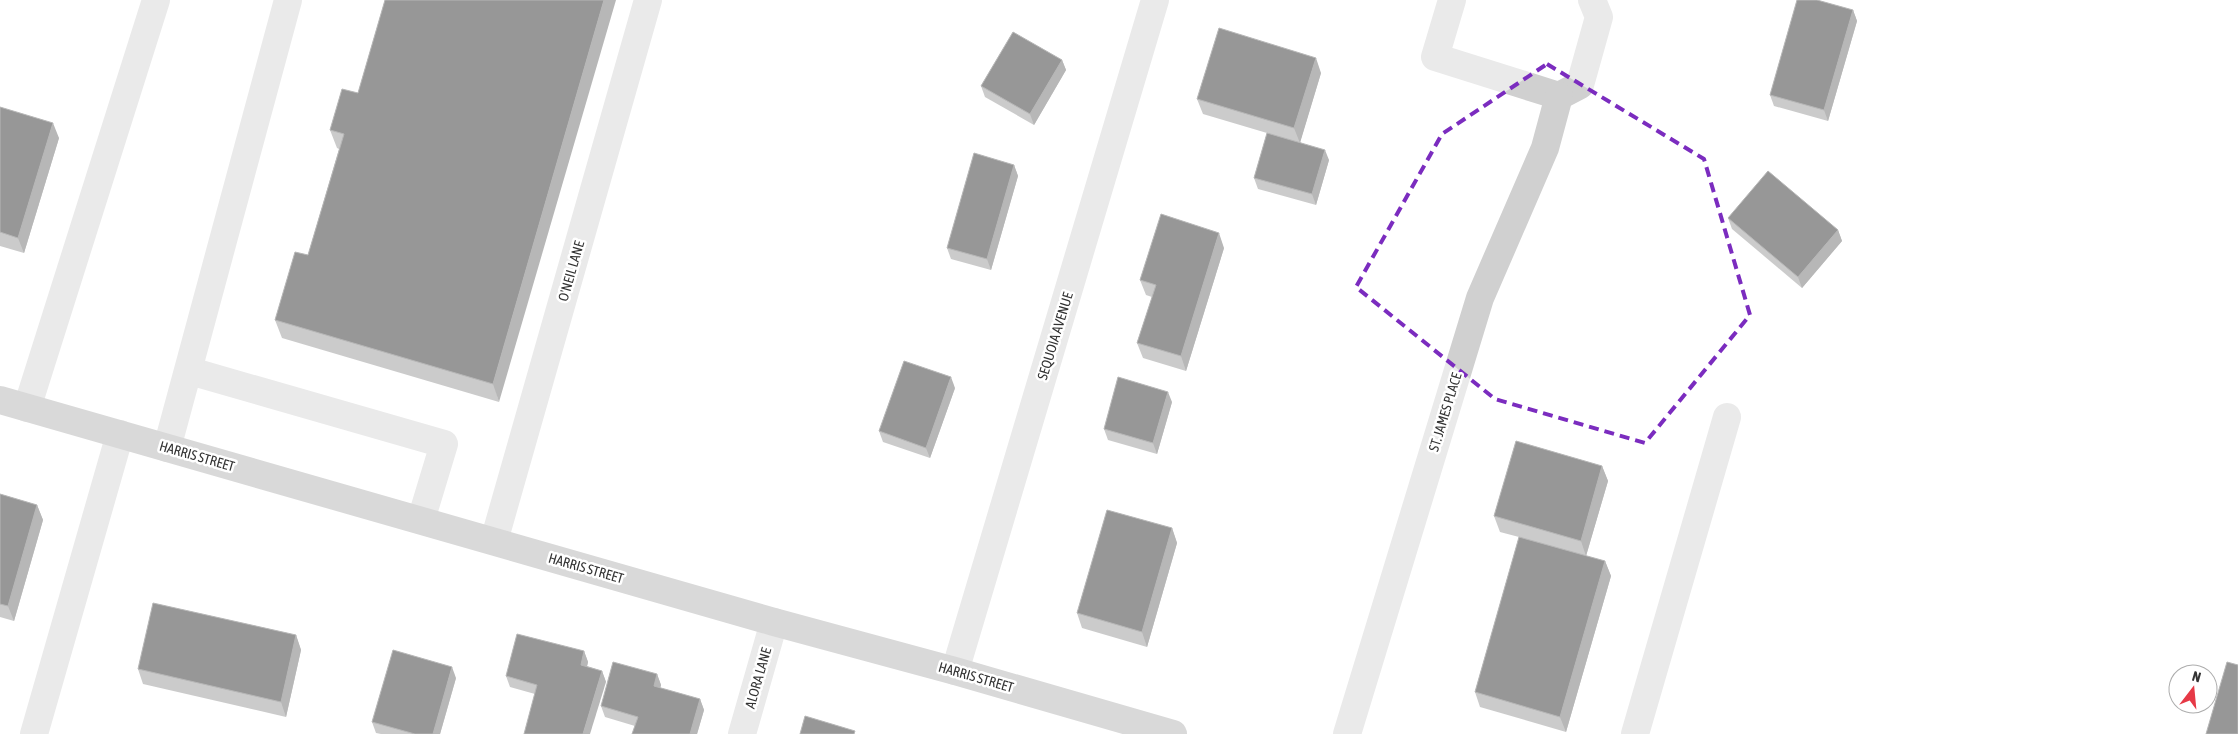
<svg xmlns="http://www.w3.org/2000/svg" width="2238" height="734" font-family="'Asap Condensed',sans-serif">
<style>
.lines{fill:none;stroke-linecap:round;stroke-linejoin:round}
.minor{stroke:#d0d0d0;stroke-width:28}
.major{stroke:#ababab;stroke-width:28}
.wall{fill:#8c8c8c}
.shaded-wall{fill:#5f5f5f}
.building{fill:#1a1a1a;stroke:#5f5f5f}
.marked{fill:none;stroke:#7b2cbf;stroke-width:4;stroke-dasharray:10 6;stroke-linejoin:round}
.labels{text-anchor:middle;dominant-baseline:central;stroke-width:5;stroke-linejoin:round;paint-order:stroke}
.street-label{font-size:14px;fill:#333;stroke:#fff}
</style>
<rect width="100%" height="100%" fill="#fff"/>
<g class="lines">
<g class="minor">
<path d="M 1452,0 L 1435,57 L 1559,96 L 1580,85 L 1599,17 L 1592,0"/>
<path d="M 190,371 L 444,444 L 421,520"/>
<path d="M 27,408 L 156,0"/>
<path d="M 167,448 L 288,0"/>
<path d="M 494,541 L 648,0"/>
<path d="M 955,671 L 1155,0"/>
<path d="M 34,734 L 120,434"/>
<path d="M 742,734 L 774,622"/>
<path d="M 1347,734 L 1480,298 L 1545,148 L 1559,96"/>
<path d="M 1635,734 L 1727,417"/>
</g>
<path class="major" d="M 0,400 L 774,622 L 955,671 L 1173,734"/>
</g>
<g class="wall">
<path d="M 385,0 L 499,402 L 282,338 L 275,320 L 308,255 L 339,149 L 337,148 L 330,130 L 358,93 Z"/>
<path d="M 1853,10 L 1857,21 L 1828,121 L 1774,106 L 1770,95 Z"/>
<path d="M 1062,60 L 1066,70 L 1034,125 L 985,97 L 981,86 Z"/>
<path d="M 1321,73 L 1300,142 L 1329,160 L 1316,205 L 1258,189 L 1254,178 L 1267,133 L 1203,114 L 1197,99 Z"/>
<path d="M 0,107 L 59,138 L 24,253 L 0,246 Z"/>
<path d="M 1014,165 L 1018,176 L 991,270 L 951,259 L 947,248 Z"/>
<path d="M 1728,218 L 1838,230 L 1842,241 L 1802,288 L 1732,229 Z"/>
<path d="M 1224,248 L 1186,371 L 1143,358 L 1137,343 L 1152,297 L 1146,295 L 1140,280 Z"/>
<path d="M 955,388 L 930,458 L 883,442 L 879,431 Z"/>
<path d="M 1172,402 L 1157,454 L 1108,440 L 1104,429 Z"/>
<path d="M 1602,466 L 1608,481 L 1586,556 L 1605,561 L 1611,576 L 1566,732 L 1480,707 L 1475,692 L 1519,537 L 1500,532 L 1494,516 Z"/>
<path d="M 0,494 L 37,505 L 43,520 L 14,621 L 0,617 Z"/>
<path d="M 1172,528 L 1177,543 L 1147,647 L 1082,628 L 1077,613 Z"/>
<path d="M 296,635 L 301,650 L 286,717 L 143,684 L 138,669 Z"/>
<path d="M 584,651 L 588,662 L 587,666 L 602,671 L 606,682 L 535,694 L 510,687 L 506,676 Z"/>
<path d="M 657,674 L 661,685 L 660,688 L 700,699 L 704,710 L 697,734 L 632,734 L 635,726 L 605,717 L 601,706 Z"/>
<path d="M 456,678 L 440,734 L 381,734 L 376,733 L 372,722 Z"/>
</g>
<g class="shaded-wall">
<path d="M 604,0 L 616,0 L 499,402 L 493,384 Z"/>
<path d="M 1853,10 L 1857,21 L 1828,121 L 1824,110 Z"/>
<path d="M 1316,58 L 1321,73 L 1300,143 L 1294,128 Z"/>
<path d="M 1062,60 L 1066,70 L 1034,125 L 1030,114 Z"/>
<path d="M 53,123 L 59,138 L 24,253 L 18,238 Z"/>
<path d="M 1325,150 L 1329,160 L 1316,205 L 1312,194 Z"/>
<path d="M 1014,165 L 1018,176 L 991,270 L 987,259 Z"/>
<path d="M 1838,230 L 1842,241 L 1802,288 L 1798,277 Z"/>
<path d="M 1219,233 L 1224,248 L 1186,371 L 1181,356 Z"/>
<path d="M 951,377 L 955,388 L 930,458 L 926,448 Z"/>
<path d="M 1168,392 L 1172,402 L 1157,454 L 1153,443 Z"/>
<path d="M 1602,466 L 1608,481 L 1586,556 L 1581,541 Z"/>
<path d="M 37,505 L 43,520 L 14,621 L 8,606 Z"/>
<path d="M 1172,528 L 1177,543 L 1147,647 L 1142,632 Z"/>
<path d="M 1605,561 L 1611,576 L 1566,732 L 1560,717 Z"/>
<path d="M 296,635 L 301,650 L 286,717 L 281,702 Z"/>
<path d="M 584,651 L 588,662 L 585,675 L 581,665 Z"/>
<path d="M 452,667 L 456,678 L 440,734 L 433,734 Z"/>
<path d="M 602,671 L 606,682 L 590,734 L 583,734 Z"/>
<path d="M 657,674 L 661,685 L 658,696 L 654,686 Z"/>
<path d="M 700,699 L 704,710 L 697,734 L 690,734 Z"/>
</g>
<g class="building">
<path d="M 385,0 L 604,0 L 493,384 L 275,320 L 295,252 L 308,255 L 344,134 L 330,130 L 342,89 L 358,93 Z"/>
<path d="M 1797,0 L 1817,0 L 1853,10 L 1824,110 L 1770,95 Z"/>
<path d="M 1219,28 L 1316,58 L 1294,128 L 1197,99 Z"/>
<path d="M 1013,32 L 1062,60 L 1030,114 L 981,86 Z"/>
<path d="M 0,107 L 53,123 L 18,238 L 0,232 Z"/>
<path d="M 1267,133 L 1325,150 L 1312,194 L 1254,178 Z"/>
<path d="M 974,153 L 1014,165 L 987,259 L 947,248 Z"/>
<path d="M 1768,171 L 1838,230 L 1798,277 L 1728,218 Z"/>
<path d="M 1161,214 L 1219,233 L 1181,356 L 1137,343 L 1156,285 L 1140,280 Z"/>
<path d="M 904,361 L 951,377 L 926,448 L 879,431 Z"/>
<path d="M 1118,377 L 1168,392 L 1153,443 L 1104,429 Z"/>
<path d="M 1516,441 L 1602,466 L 1581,541 L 1494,516 Z"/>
<path d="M 0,494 L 37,505 L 8,606 L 0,604 Z"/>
<path d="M 1107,510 L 1172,528 L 1142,632 L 1077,613 Z"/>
<path d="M 1519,537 L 1605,561 L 1560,717 L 1475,692 Z"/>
<path d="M 153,603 L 296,635 L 281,702 L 138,669 Z"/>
<path d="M 517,634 L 584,651 L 581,665 L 602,671 L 583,734 L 524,734 L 537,685 L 506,676 Z"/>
<path d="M 393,650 L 452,667 L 433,734 L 415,734 L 372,722 Z"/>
<path d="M 613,662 L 657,674 L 654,686 L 700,699 L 690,734 L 632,734 L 638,717 L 601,706 Z"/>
<path d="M 2227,662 L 2238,665 L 2238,734 L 2206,734 Z"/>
<path d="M 805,716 L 855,731 L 854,734 L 800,734 Z"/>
</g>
<path d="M0 0H2238V734H0ZM 1547,64 L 1704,159 L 1750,315 L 1645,443 L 1495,399 L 1356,287 L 1442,134 Z" fill="#fff" fill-opacity=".55" fill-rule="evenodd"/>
<path class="marked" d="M 1547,64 L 1704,159 L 1750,315 L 1645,443 L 1495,399 L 1356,287 L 1442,134 Z"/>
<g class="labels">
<g class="street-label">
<text transform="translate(571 271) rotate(-74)">O'NEIL LANE</text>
<text transform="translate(1055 336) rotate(-73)">SEQUOIA AVENUE</text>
<text transform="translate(1445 412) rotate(-73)">ST. JAMES PLACE</text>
<text transform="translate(197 456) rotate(16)">HARRIS STREET</text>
<text transform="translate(586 568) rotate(16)">HARRIS STREET</text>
<text transform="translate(976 677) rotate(16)">HARRIS STREET</text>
<text transform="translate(758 678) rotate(-74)">ALORA LANE</text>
</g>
</g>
<g transform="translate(2193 689) rotate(16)"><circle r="24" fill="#ffffff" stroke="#adadad"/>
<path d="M0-4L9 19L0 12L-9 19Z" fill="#e63946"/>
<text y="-8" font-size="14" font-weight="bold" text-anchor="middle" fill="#333333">N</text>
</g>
</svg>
